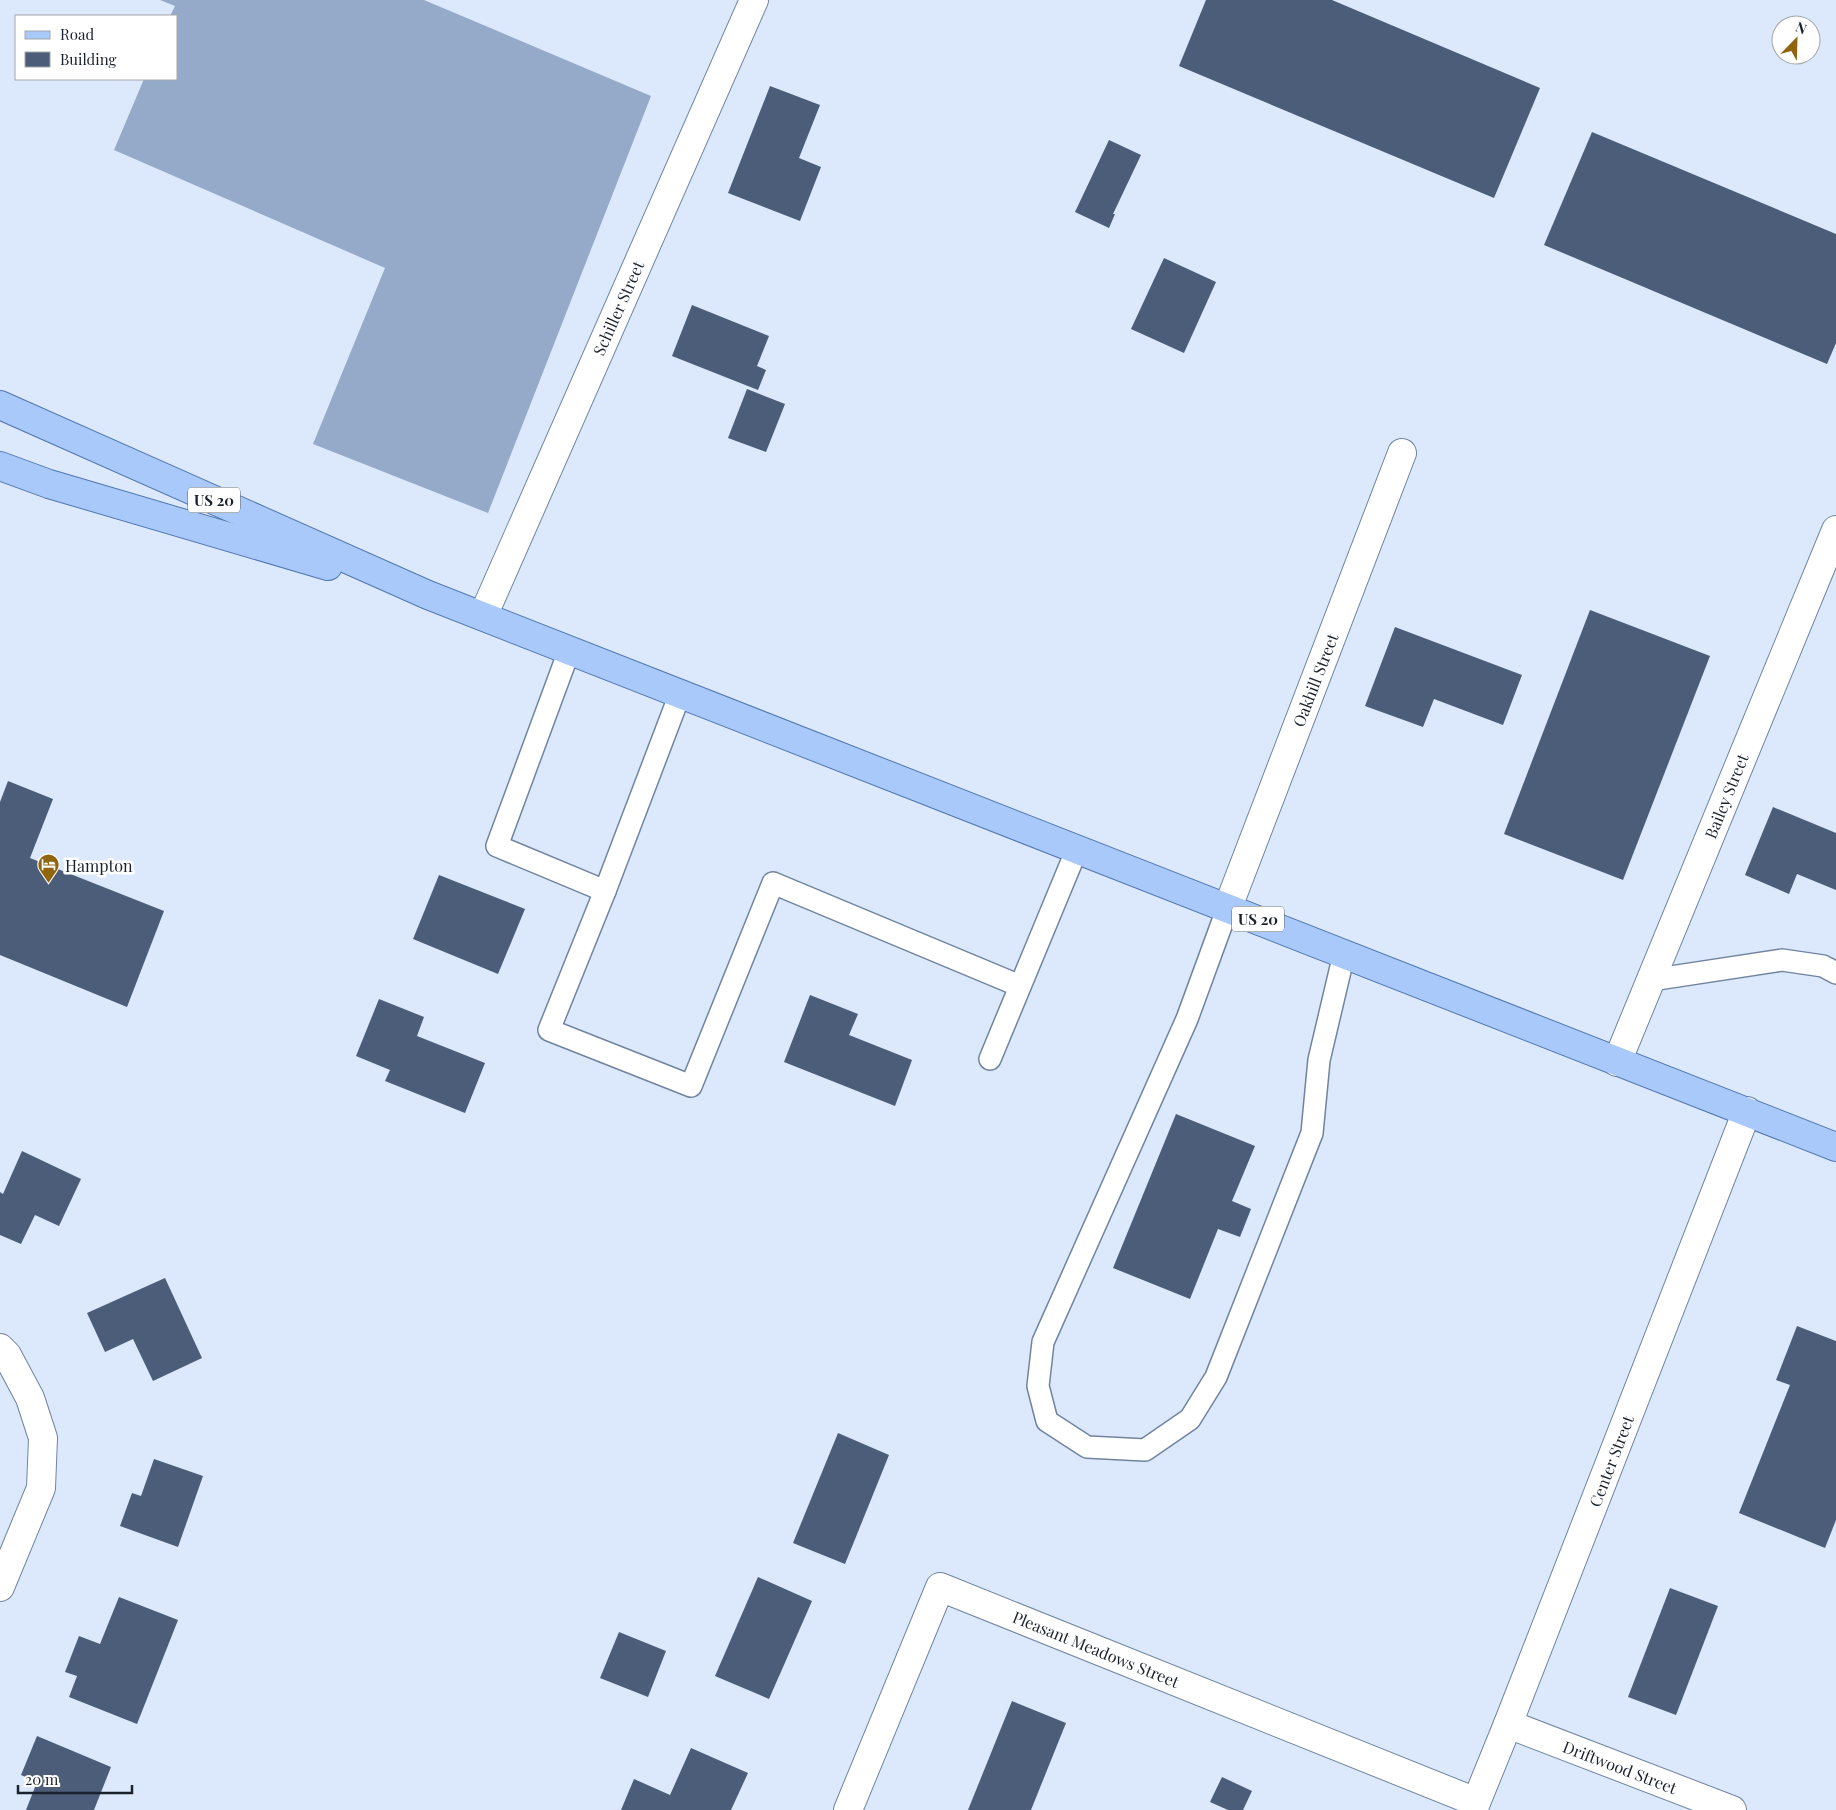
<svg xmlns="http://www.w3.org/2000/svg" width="1836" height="1810" font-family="'Playfair Display',serif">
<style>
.forest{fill:#95aac9}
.building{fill:#4b5d78}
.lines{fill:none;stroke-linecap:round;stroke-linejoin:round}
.lane-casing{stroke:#7084a0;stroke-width:24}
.street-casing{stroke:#7084a0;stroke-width:30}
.primary-casing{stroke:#5177b0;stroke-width:30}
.lane{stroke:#fff;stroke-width:21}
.street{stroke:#fff;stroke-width:28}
.primary{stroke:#a8c9fa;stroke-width:28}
.labels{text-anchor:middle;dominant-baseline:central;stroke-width:5;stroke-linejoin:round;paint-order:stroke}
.shield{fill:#fff;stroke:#5f646c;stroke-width:1}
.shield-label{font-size:15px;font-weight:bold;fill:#1a222d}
.street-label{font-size:16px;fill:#1a222d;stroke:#fff}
.poi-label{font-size:16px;fill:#1a222d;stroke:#fff;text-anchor:start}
</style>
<rect width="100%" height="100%" fill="#dce9fc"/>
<path class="forest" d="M 160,0 L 424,0 L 651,96 L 488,513 L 313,444 L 385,268 L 114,150 L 144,79 L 176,79 L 176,16 L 170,16 L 175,6 Z"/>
<g class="building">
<path d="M 1206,0 L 1332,0 L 1540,88 L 1494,198 L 1179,66 Z"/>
<path d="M 770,86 L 820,105 L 799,158 L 821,167 L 800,221 L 728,193 Z"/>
<path d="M 1592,132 L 1836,234 L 1836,343 L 1827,364 L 1544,245 Z"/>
<path d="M 1109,140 L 1141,155 L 1113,214 L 1115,214 L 1109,228 L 1075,212 Z"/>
<path d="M 1164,258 L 1216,282 L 1184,353 L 1131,329 Z"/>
<path d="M 692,305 L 769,336 L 757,366 L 766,370 L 758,390 L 672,356 Z"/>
<path d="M 747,389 L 785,404 L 766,452 L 728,438 Z"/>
<path d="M 1590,610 L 1710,656 L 1623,880 L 1504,834 Z"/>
<path d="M 1395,627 L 1522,675 L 1503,725 L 1434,699 L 1423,727 L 1365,706 Z"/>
<path d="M 8,781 L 53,799 L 30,858 L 164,911 L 127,1007 L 0,955 L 0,802 Z"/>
<path d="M 1773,807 L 1836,833 L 1836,890 L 1797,874 L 1789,894 L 1745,875 Z"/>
<path d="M 439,875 L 525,909 L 498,974 L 413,939 Z"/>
<path d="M 810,995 L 858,1014 L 849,1035 L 912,1060 L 895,1106 L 784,1062 Z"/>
<path d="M 379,999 L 424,1017 L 417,1036 L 485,1063 L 465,1113 L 385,1081 L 390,1070 L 356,1056 Z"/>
<path d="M 1176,1114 L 1255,1146 L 1232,1201 L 1251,1209 L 1240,1237 L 1218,1229 L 1190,1299 L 1113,1268 Z"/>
<path d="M 22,1151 L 81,1179 L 59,1226 L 35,1215 L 21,1244 L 0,1235 L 0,1192 L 3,1194 Z"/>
<path d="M 165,1278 L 202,1358 L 153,1381 L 133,1339 L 105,1352 L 87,1313 Z"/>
<path d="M 1797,1326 L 1836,1341 L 1836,1520 L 1825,1548 L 1739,1513 L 1790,1385 L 1776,1380 Z"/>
<path d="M 838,1433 L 889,1455 L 845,1564 L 793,1543 Z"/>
<path d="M 154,1459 L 203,1476 L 178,1547 L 120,1526 L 132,1493 L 141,1496 Z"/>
<path d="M 758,1577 L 812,1601 L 769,1699 L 715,1676 Z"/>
<path d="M 1670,1588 L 1718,1606 L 1676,1715 L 1628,1697 Z"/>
<path d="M 119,1597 L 178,1620 L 137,1724 L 69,1697 L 77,1676 L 65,1672 L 79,1636 L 100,1644 Z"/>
<path d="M 619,1632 L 666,1651 L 648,1697 L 600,1678 Z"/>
<path d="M 1012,1701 L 1066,1723 L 1031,1810 L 968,1810 Z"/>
<path d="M 37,1736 L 111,1767 L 94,1810 L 26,1810 L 37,1782 L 21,1775 Z"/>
<path d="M 691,1748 L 748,1773 L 731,1810 L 621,1810 L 634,1779 L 670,1795 Z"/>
<path d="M 1222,1777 L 1252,1791 L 1243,1810 L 1228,1810 L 1210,1802 Z"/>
</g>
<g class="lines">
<defs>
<g id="lane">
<path d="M 569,651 L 497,846 L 605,891"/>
<path d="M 680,694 L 605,891 L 549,1030 L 691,1086 L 773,883 L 1020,986"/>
<path d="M 1228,907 L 1187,1019 L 1043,1342 L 1038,1386 L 1047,1421 L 1087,1447 L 1145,1450 L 1190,1419 L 1216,1377 L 1312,1133 L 1319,1060 L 1344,954"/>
<path d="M 1651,980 L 1782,960 L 1823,966 L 1836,973"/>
<path d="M 990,1059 L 1077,849"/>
</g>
<g id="street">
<path d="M 483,616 L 754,0"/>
<path d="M 1228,907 L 1402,453"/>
<path d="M 1617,1062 L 1836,530"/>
<path d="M 0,1348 L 7,1355 L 30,1398 L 43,1438 L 41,1488 L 0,1587"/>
<path d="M 1508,1724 L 1732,1810"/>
<path d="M 848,1810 L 940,1587 L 1476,1802"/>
<path d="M 1473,1810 L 1508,1724 L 1747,1111"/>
</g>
<g id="primary">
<path d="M 0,405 L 428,595 L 1836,1147"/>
<path d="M 0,466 L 49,484 L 328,566"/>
</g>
</defs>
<use href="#lane" class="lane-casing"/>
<use href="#street" class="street-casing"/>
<use href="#primary" class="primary-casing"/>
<use href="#lane" class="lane"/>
<use href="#street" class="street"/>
<use href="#primary" class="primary"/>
</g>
<defs>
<symbol id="hotel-pin" viewBox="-11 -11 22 30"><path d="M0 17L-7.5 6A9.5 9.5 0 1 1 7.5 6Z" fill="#91650e" stroke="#fff"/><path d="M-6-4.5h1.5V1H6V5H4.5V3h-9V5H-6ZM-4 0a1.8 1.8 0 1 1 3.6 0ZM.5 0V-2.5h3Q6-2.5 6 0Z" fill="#fff"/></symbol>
</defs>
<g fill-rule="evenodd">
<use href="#hotel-pin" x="36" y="852" width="25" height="34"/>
</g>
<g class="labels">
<g class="shield">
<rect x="188" y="487.5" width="52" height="25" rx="4"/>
<rect x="1232" y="906.5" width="52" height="25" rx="4"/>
</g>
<g class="shield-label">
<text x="214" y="500">US 20</text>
<text x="1258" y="919">US 20</text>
</g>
<g class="street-label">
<text transform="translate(618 308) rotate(-66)">Schiller Street</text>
<text transform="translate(1315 680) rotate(-69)">Oakhill Street</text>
<text transform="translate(1726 796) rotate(-68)">Bailey Street</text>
<text transform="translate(1611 1461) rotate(-69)">Center Street</text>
<text transform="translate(1096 1649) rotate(22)">Pleasant Meadows Street</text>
<text transform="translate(1620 1767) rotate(21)">Driftwood Street</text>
</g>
<g class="poi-label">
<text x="65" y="865">Hampton</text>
</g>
</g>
<rect x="15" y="15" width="162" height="65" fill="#ffffff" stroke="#a3a7ab"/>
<rect x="25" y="31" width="25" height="8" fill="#a8c9fa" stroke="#a3a7ab"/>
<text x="60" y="40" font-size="15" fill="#1a222d">Road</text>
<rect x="25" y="52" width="25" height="15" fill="#4b5d78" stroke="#a3a7ab"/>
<text x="60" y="65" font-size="15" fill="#1a222d">Building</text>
<g transform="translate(1796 40) rotate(23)"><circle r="24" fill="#ffffff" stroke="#a3a7ab"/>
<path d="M0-4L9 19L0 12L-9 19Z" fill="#91650e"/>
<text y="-8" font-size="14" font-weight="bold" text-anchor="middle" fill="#1a222d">N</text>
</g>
<path d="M18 1785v8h114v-8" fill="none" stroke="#1a222d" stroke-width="2.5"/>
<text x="25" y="1785" font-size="15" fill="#1a222d" stroke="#ffffff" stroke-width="4" paint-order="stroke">20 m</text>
</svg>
